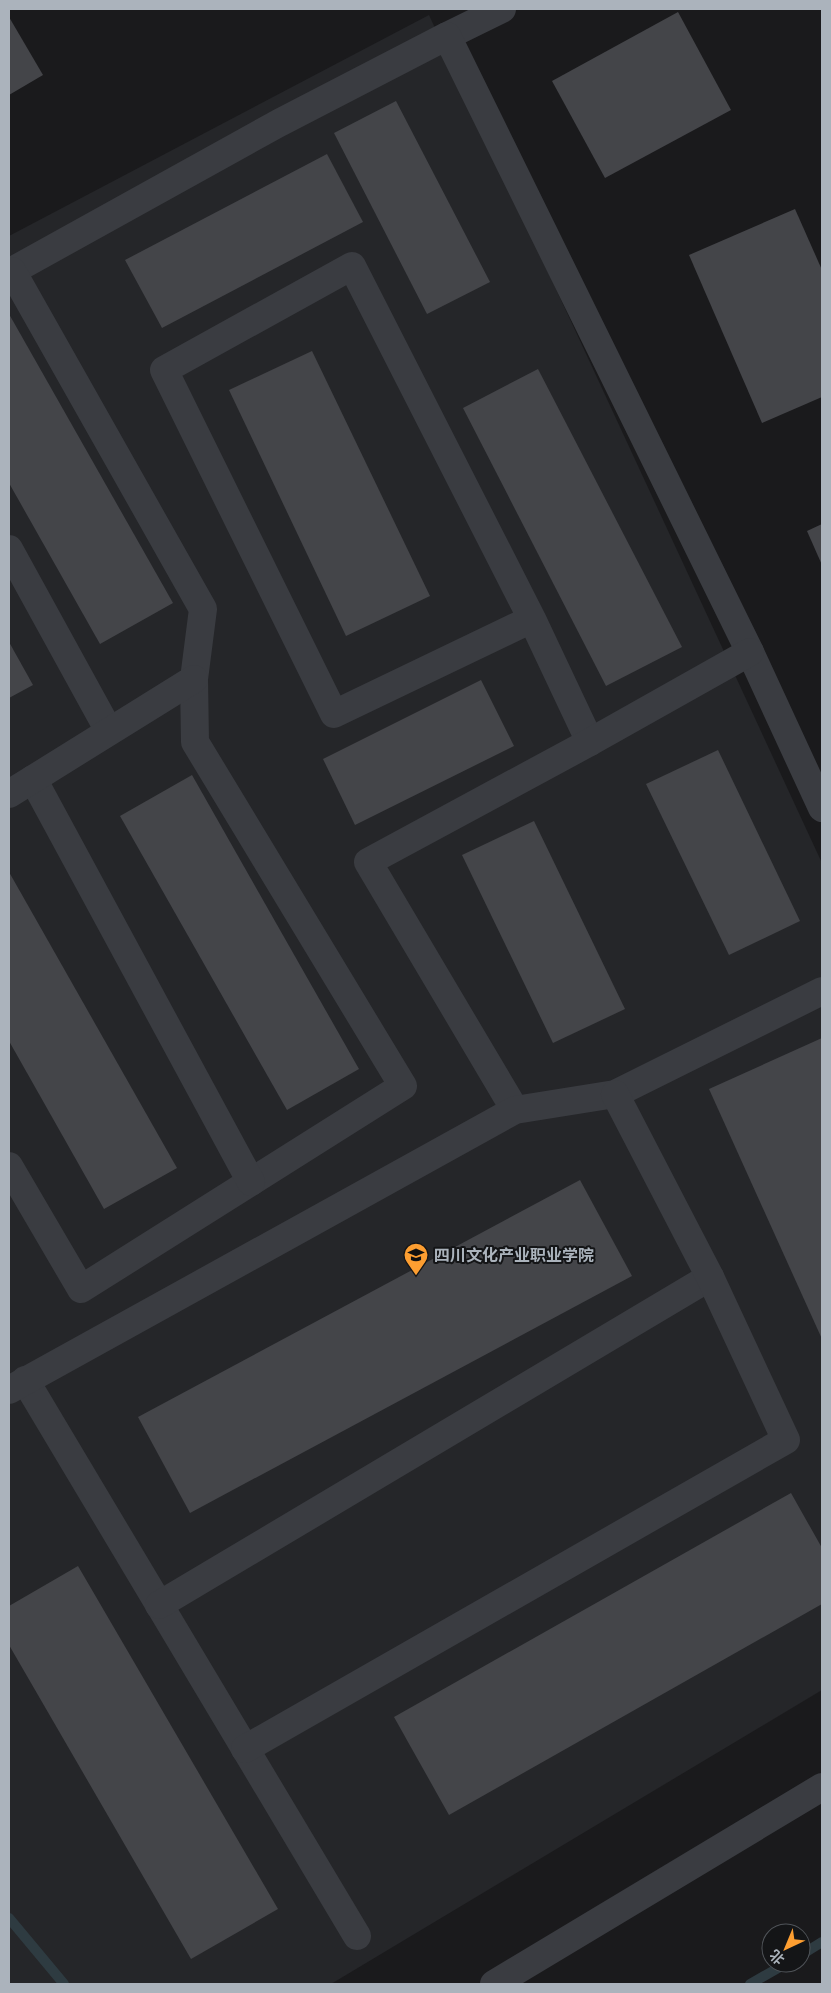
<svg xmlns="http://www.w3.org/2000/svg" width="831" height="1993" font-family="'Golos Text','Noto Sans SC',sans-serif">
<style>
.built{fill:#252629}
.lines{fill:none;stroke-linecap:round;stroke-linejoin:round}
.stream{stroke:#2e3b41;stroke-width:10}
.building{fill:#444549}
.minor{stroke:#3a3c41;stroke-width:28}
.labels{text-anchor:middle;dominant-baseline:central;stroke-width:4;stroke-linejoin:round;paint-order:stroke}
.poi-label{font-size:16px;font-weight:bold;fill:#abb3bc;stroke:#141517;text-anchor:start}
</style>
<rect width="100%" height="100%" fill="#1a1a1c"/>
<path class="built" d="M 429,15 L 822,863 L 822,1690 L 331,1984 L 9,1984 L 9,236 Z"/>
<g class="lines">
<g class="stream">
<path d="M 9,1918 L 64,1984"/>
<path d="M 801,1955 L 822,1942"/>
<path d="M 750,1984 L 787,1963"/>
</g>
</g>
<g class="building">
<path d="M 678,12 L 731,110 L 605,178 L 552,81 Z"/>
<path d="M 9,17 L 43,75 L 9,95 Z"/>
<path d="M 396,101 L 490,282 L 427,314 L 334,133 Z"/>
<path d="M 327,154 L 363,222 L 162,328 L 125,260 Z"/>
<path d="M 795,209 L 822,270 L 822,397 L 762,423 L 689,255 Z"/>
<path d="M 9,314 L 173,603 L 100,644 L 9,483 Z"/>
<path d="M 312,351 L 430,596 L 346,636 L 229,390 Z"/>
<path d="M 538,369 L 682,647 L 606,686 L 463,408 Z"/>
<path d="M 822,524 L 822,565 L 807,531 Z"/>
<path d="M 9,642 L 33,685 L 9,698 Z"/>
<path d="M 481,680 L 514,746 L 355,825 L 323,759 Z"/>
<path d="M 718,750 L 800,921 L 729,955 L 646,784 Z"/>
<path d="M 192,775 L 359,1069 L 287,1110 L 120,816 Z"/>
<path d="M 534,821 L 625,1009 L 553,1043 L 462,855 Z"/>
<path d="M 9,872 L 177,1168 L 104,1209 L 9,1041 Z"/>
<path d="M 822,1038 L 822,1339 L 709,1089 Z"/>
<path d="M 580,1180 L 632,1276 L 190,1513 L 138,1417 Z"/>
<path d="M 791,1493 L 822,1548 L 822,1604 L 449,1815 L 394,1717 Z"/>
<path d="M 78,1566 L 278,1909 L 191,1959 L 9,1645 L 9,1606 Z"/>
</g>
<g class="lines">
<g class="minor">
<path d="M 447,36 L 502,9"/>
<path d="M 12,271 L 279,123 L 447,36 L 750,652 L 822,808"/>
<path d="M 9,272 L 12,271 L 203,609 L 194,679 L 195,742 L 403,1086 L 81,1289 L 9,1166"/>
<path d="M 9,549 L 109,731"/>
<path d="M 532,619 L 334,714 L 164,370 L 352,266 L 532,619 L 590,742"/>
<path d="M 33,779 L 251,1182"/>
<path d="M 9,794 L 194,679"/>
<path d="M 515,1110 L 368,862 L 590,742 L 750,652"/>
<path d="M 25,1380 L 357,1936"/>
<path d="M 9,1390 L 515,1110 L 615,1094 L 822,991"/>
<path d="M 159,1605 L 710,1277"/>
<path d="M 245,1749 L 786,1440 L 710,1277 L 615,1094"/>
<path d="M 494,1984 L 822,1787"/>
</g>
</g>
<defs>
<symbol id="school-pin" viewBox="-11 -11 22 30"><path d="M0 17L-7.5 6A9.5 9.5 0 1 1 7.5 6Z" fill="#fd9e31" stroke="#141517"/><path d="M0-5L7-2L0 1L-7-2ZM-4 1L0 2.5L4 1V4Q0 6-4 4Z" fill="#111"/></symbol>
</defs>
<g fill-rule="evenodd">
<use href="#school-pin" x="402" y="1241" width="28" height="38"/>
</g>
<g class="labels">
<g class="poi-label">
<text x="434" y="1255">四川文化产业职业学院</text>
</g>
</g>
<rect width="831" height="1993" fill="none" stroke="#abb3bc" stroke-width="20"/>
<g transform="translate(786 1948) rotate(224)"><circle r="24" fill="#141517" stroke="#505459"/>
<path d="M0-4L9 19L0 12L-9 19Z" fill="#fd9e31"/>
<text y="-8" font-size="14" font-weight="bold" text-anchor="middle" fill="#abb3bc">北</text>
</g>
</svg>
